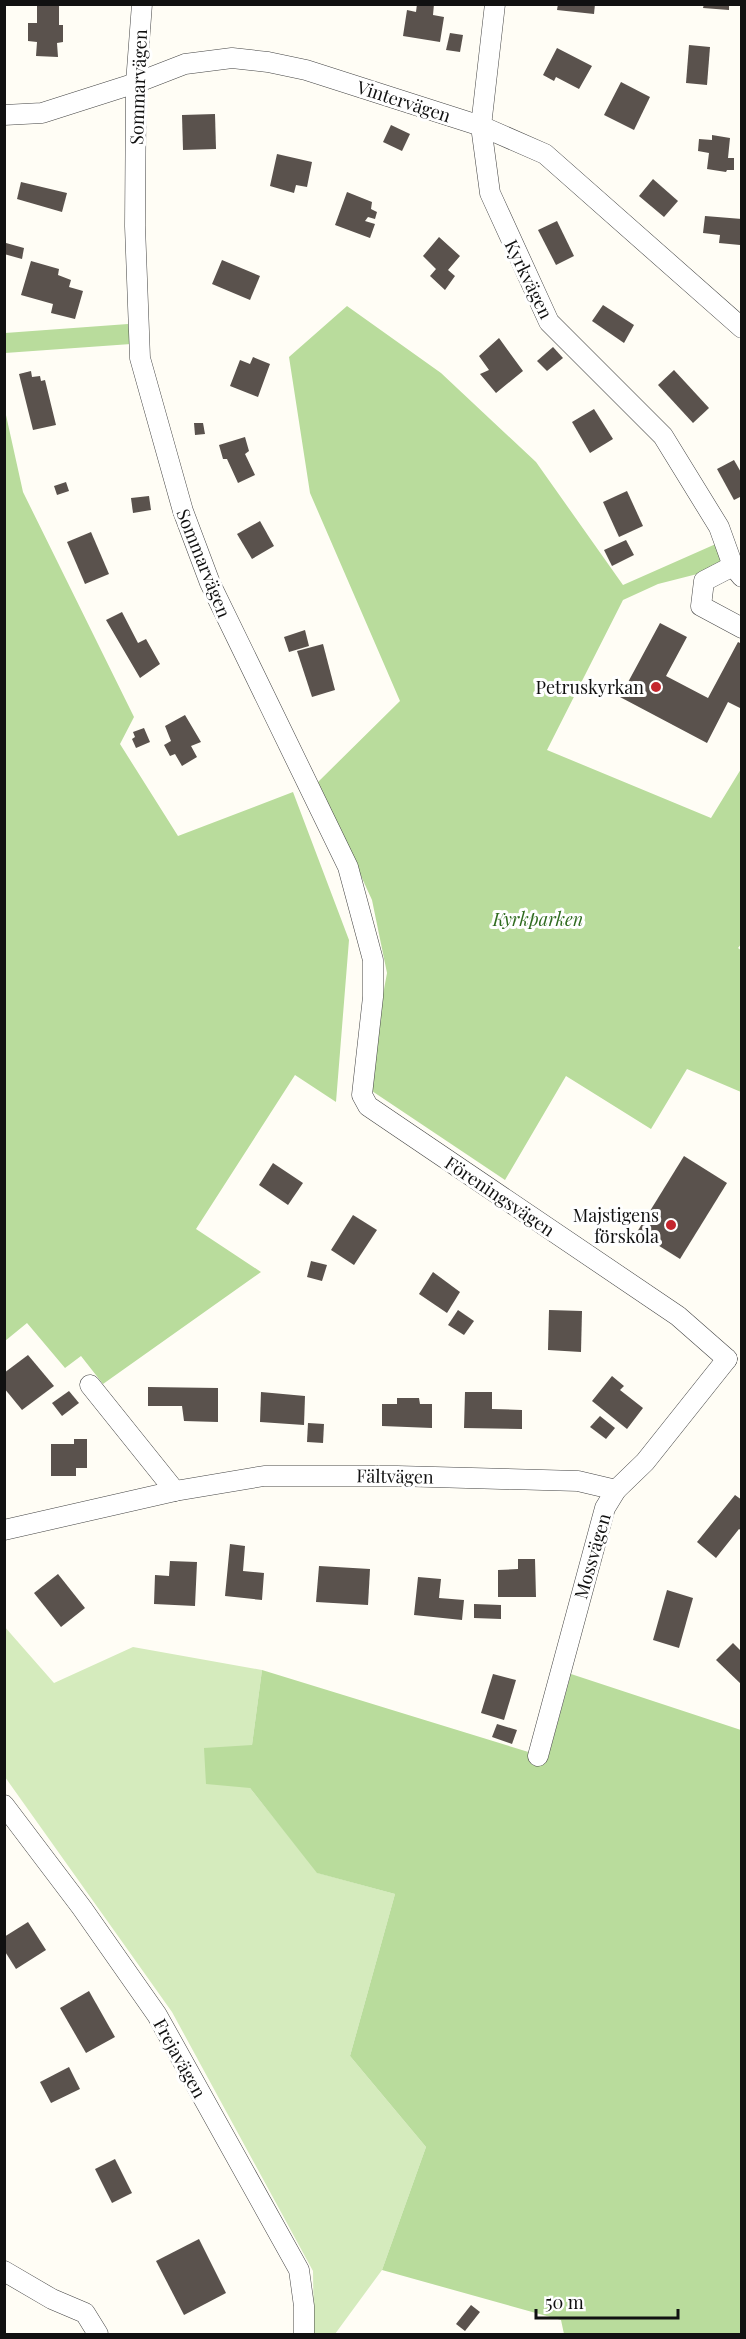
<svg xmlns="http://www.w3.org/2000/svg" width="746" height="2339" font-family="'Playfair Display',serif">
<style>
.green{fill:#d5ebbd}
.forest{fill:#b9dc9c}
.building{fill:#5a524d}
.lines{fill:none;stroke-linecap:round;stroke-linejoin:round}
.minor-casing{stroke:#444;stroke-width:21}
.minor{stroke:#fff;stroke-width:20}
.poi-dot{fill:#c4262e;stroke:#fff;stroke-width:2}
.labels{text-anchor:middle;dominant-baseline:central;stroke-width:6;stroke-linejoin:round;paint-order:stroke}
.street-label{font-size:18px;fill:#111;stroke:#fff}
.poi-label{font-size:18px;fill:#111;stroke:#fff;text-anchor:end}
.park-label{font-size:18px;font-style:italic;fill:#2f6b1f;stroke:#fff}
</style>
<rect width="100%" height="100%" fill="#fffdf5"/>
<path class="green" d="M 4,1626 L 54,1683 L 133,1647 L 262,1670 L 252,1745 L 250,1788 L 318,1873 L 395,1894 L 350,2056 L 426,2147 L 382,2270 L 335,2334 L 314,2334 L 313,2271 L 172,2012 L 5,1777 Z"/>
<g class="forest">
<path d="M 347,306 L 441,373 L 536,462 L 623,585 L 718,543 L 722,553 L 720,563 L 709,571 L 658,584 L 623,600 L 547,750 L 711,818 L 741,769 L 742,943 L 738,948 L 742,951 L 741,1092 L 687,1069 L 651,1129 L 566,1076 L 505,1180 L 366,1087 L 387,973 L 372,900 L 318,782 L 400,701 L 310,493 L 289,357 Z"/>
<path d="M 128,324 L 131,344 L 5,353 L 5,333 Z"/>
<path d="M 4,406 L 23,492 L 134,717 L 120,744 L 178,836 L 293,792 L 349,940 L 336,1102 L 295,1075 L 196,1229 L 261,1272 L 103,1384 L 81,1356 L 65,1368 L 27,1323 L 5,1341 Z"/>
<path d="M 262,1670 L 548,1758 L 571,1674 L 741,1730 L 741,2334 L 564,2334 L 561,2320 L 382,2270 L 426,2147 L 350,2056 L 395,1894 L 317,1873 L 250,1788 L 206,1784 L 204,1748 L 252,1745 Z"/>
</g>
<g class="building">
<path d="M 417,4 L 434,4 L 433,15 L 444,17 L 440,42 L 403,36 L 407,10 L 416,12 Z"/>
<path d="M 558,4 L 595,4 L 594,14 L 557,10 Z"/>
<path d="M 704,4 L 729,4 L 729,10 L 703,8 Z"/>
<path d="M 37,5 L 59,6 L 59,25 L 63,25 L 63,42 L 57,43 L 58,57 L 36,56 L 37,42 L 28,41 L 28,23 L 37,23 Z"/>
<path d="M 450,33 L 463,35 L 460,52 L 446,50 Z"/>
<path d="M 689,45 L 710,47 L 707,85 L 686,83 Z"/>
<path d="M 557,48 L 592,66 L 579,89 L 556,77 L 554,81 L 543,75 Z"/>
<path d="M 621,82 L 650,97 L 634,130 L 604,115 Z"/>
<path d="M 215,114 L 216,149 L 183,150 L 182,115 Z"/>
<path d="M 391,125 L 410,134 L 402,151 L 383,142 Z"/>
<path d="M 712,135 L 730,138 L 728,158 L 734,158 L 734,170 L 727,170 L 726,172 L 707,169 L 709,153 L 698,151 L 699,139 L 712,140 Z"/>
<path d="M 277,154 L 312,162 L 307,187 L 296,185 L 294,193 L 270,186 Z"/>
<path d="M 653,179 L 678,201 L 664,217 L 639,196 Z"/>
<path d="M 21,182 L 67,193 L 62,212 L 17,199 Z"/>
<path d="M 347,192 L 372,202 L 371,209 L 377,212 L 375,219 L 368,217 L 365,221 L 375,224 L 370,238 L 335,225 Z"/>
<path d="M 705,216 L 742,219 L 740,245 L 719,243 L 720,235 L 703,233 Z"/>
<path d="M 557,221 L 574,256 L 556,265 L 538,230 Z"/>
<path d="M 439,237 L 460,256 L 448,270 L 455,276 L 445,290 L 430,276 L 436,269 L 423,256 Z"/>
<path d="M 6,243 L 24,248 L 22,259 L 4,254 Z"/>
<path d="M 222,260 L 260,276 L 250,300 L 212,284 Z"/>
<path d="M 31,261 L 59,269 L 58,275 L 71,280 L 69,287 L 83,291 L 75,319 L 51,313 L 53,304 L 21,295 Z"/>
<path d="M 603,305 L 634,325 L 624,343 L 592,321 Z"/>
<path d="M 499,338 L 523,371 L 496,393 L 480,374 L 489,370 L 479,356 Z"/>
<path d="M 553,347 L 563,358 L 547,371 L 537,361 Z"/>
<path d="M 253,357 L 270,364 L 258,397 L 230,386 L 240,360 L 250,364 Z"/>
<path d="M 674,370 L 709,408 L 693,423 L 658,385 Z"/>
<path d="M 31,371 L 32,377 L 40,376 L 41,381 L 45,380 L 56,425 L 33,430 L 19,374 Z"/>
<path d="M 594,409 L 613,439 L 590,453 L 572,422 Z"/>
<path d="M 194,423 L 203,423 L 205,434 L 195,435 Z"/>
<path d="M 245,437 L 249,451 L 245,454 L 255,475 L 238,483 L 227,459 L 223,459 L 219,445 Z"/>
<path d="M 734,460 L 742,474 L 742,496 L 734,500 L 717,469 Z"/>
<path d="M 66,482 L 69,491 L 57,495 L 54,486 Z"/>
<path d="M 627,491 L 643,526 L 619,537 L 603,502 Z"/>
<path d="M 149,496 L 151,510 L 133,513 L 131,498 Z"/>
<path d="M 260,521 L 274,546 L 252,559 L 237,534 Z"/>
<path d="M 91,532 L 109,574 L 85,584 L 67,542 Z"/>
<path d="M 626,540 L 634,555 L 612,566 L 604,550 Z"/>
<path d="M 122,612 L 138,643 L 146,639 L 160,664 L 140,678 L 106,620 Z"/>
<path d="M 660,623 L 687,637 L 666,676 L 708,698 L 738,642 L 742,644 L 742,709 L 728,702 L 707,743 L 620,697 Z"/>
<path d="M 305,630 L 309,646 L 289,652 L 284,637 Z"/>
<path d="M 323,644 L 335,690 L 312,697 L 297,651 Z"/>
<path d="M 185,715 L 201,742 L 191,746 L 197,757 L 182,766 L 175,754 L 170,756 L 164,745 L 171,741 L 165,726 Z"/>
<path d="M 144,728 L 150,742 L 136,748 L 132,739 L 135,737 L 133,732 Z"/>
<path d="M 684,1156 L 727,1183 L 680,1259 L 637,1232 Z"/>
<path d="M 273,1163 L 303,1183 L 288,1205 L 259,1185 Z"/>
<path d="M 353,1215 L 377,1230 L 354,1265 L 331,1250 Z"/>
<path d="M 311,1261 L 327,1265 L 322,1281 L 307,1277 Z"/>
<path d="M 433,1272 L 460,1292 L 447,1313 L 419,1294 Z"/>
<path d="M 458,1310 L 474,1321 L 464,1335 L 448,1325 Z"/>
<path d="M 549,1310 L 582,1311 L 581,1352 L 548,1350 Z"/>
<path d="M 28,1355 L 54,1386 L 22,1410 L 4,1388 L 4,1373 Z"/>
<path d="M 612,1376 L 624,1386 L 620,1390 L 643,1408 L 627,1429 L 592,1401 Z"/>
<path d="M 148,1387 L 218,1388 L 218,1422 L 184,1421 L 182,1406 L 148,1406 Z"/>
<path d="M 69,1391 L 79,1403 L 62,1416 L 52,1403 Z"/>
<path d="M 261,1392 L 305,1396 L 304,1425 L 260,1422 Z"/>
<path d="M 465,1392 L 492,1392 L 492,1409 L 522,1410 L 522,1429 L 464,1428 Z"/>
<path d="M 397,1398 L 419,1398 L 420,1404 L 432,1404 L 432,1428 L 382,1426 L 382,1404 L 397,1404 Z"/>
<path d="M 600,1416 L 615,1428 L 606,1439 L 590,1427 Z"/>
<path d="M 308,1423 L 324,1424 L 323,1443 L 307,1442 Z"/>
<path d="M 74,1439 L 87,1439 L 87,1468 L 76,1468 L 76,1476 L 51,1476 L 51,1444 L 74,1444 Z"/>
<path d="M 735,1495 L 742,1500 L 742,1531 L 739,1529 L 716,1558 L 697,1542 Z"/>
<path d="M 230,1544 L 245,1546 L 243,1571 L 264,1573 L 262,1600 L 225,1596 Z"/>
<path d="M 518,1559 L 535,1559 L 536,1597 L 498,1597 L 498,1570 L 518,1569 Z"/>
<path d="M 170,1561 L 197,1562 L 195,1606 L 154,1604 L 155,1575 L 169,1576 Z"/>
<path d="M 319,1566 L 370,1569 L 368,1605 L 316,1602 Z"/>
<path d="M 58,1574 L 85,1608 L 61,1627 L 34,1593 Z"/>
<path d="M 418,1577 L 441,1579 L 439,1598 L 464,1600 L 462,1620 L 414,1615 Z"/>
<path d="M 667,1590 L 693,1598 L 679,1648 L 653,1640 Z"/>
<path d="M 474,1604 L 501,1605 L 501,1619 L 474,1618 Z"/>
<path d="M 733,1643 L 742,1652 L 742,1685 L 716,1660 Z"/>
<path d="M 493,1674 L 516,1680 L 504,1720 L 481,1713 Z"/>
<path d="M 497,1724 L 517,1730 L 512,1744 L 492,1737 Z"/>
<path d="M 28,1922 L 46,1950 L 16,1969 L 4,1950 L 4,1937 Z"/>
<path d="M 89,1991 L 115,2037 L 86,2053 L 60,2008 Z"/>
<path d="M 69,2067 L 80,2089 L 51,2103 L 40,2082 Z"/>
<path d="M 115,2159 L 132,2193 L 112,2203 L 95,2169 Z"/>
<path d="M 199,2239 L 226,2293 L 184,2315 L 156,2261 Z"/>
<path d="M 471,2305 L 480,2312 L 465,2331 L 456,2324 Z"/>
</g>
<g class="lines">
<defs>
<g id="minor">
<path d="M 142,4 L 136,83 L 135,226 L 140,358 L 183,511 L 210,583 L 348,867 L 373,960 L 373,997 L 362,1095 L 368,1106 L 393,1123 L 678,1316 L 727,1359"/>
<path d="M 495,4 L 481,126 L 490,193 L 549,322 L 663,436 L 719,527 L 733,566 L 742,577"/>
<path d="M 4,115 L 42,113 L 136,83 L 185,64 L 232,58 L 268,62 L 306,70 L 481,126 L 545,154 L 742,328"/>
<path d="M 733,566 L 704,581 L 701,606 L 742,628"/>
<path d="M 90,1385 L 175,1491 L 264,1476 L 397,1476 L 578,1481 L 616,1490"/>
<path d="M 4,1530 L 175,1491"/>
<path d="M 538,1756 L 605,1508 L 616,1490 L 645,1462 L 727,1359"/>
<path d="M 4,1805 L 82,1908 L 157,2015 L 299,2270 L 304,2306 L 304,2334"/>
<path d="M 4,2271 L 52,2299 L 85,2313 L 98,2334"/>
</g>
</defs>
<use href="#minor" class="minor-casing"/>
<use href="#minor" class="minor"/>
</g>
<g class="poi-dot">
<circle cx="656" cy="687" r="6"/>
<circle cx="671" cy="1225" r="6"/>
</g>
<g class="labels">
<g class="street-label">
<text transform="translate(138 87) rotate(-88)">Sommarvägen</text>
<text transform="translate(404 101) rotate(18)">Vintervägen</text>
<text transform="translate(529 279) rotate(64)">Kyrkvägen</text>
<text transform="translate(204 563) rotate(68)">Sommarvägen</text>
<text transform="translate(500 1196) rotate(34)">Föreningsvägen</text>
<text transform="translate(395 1476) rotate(1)">Fältvägen</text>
<text transform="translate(592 1556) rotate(-74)">Mossvägen</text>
<text transform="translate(180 2058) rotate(61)">Frejavägen</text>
</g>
<g class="poi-label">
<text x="644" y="687">Petruskyrkan</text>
<text x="659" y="1215">Majstigens<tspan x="659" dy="21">förskola</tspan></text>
</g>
<g class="park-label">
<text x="538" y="919">Kyrkparken</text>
</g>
</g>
<rect width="746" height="2339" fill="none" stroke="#111111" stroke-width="12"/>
<path d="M536 2309v9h142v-9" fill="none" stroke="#111111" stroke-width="3"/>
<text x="545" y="2309" font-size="18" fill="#111111" stroke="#ffffff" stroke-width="4.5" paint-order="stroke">50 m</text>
</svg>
